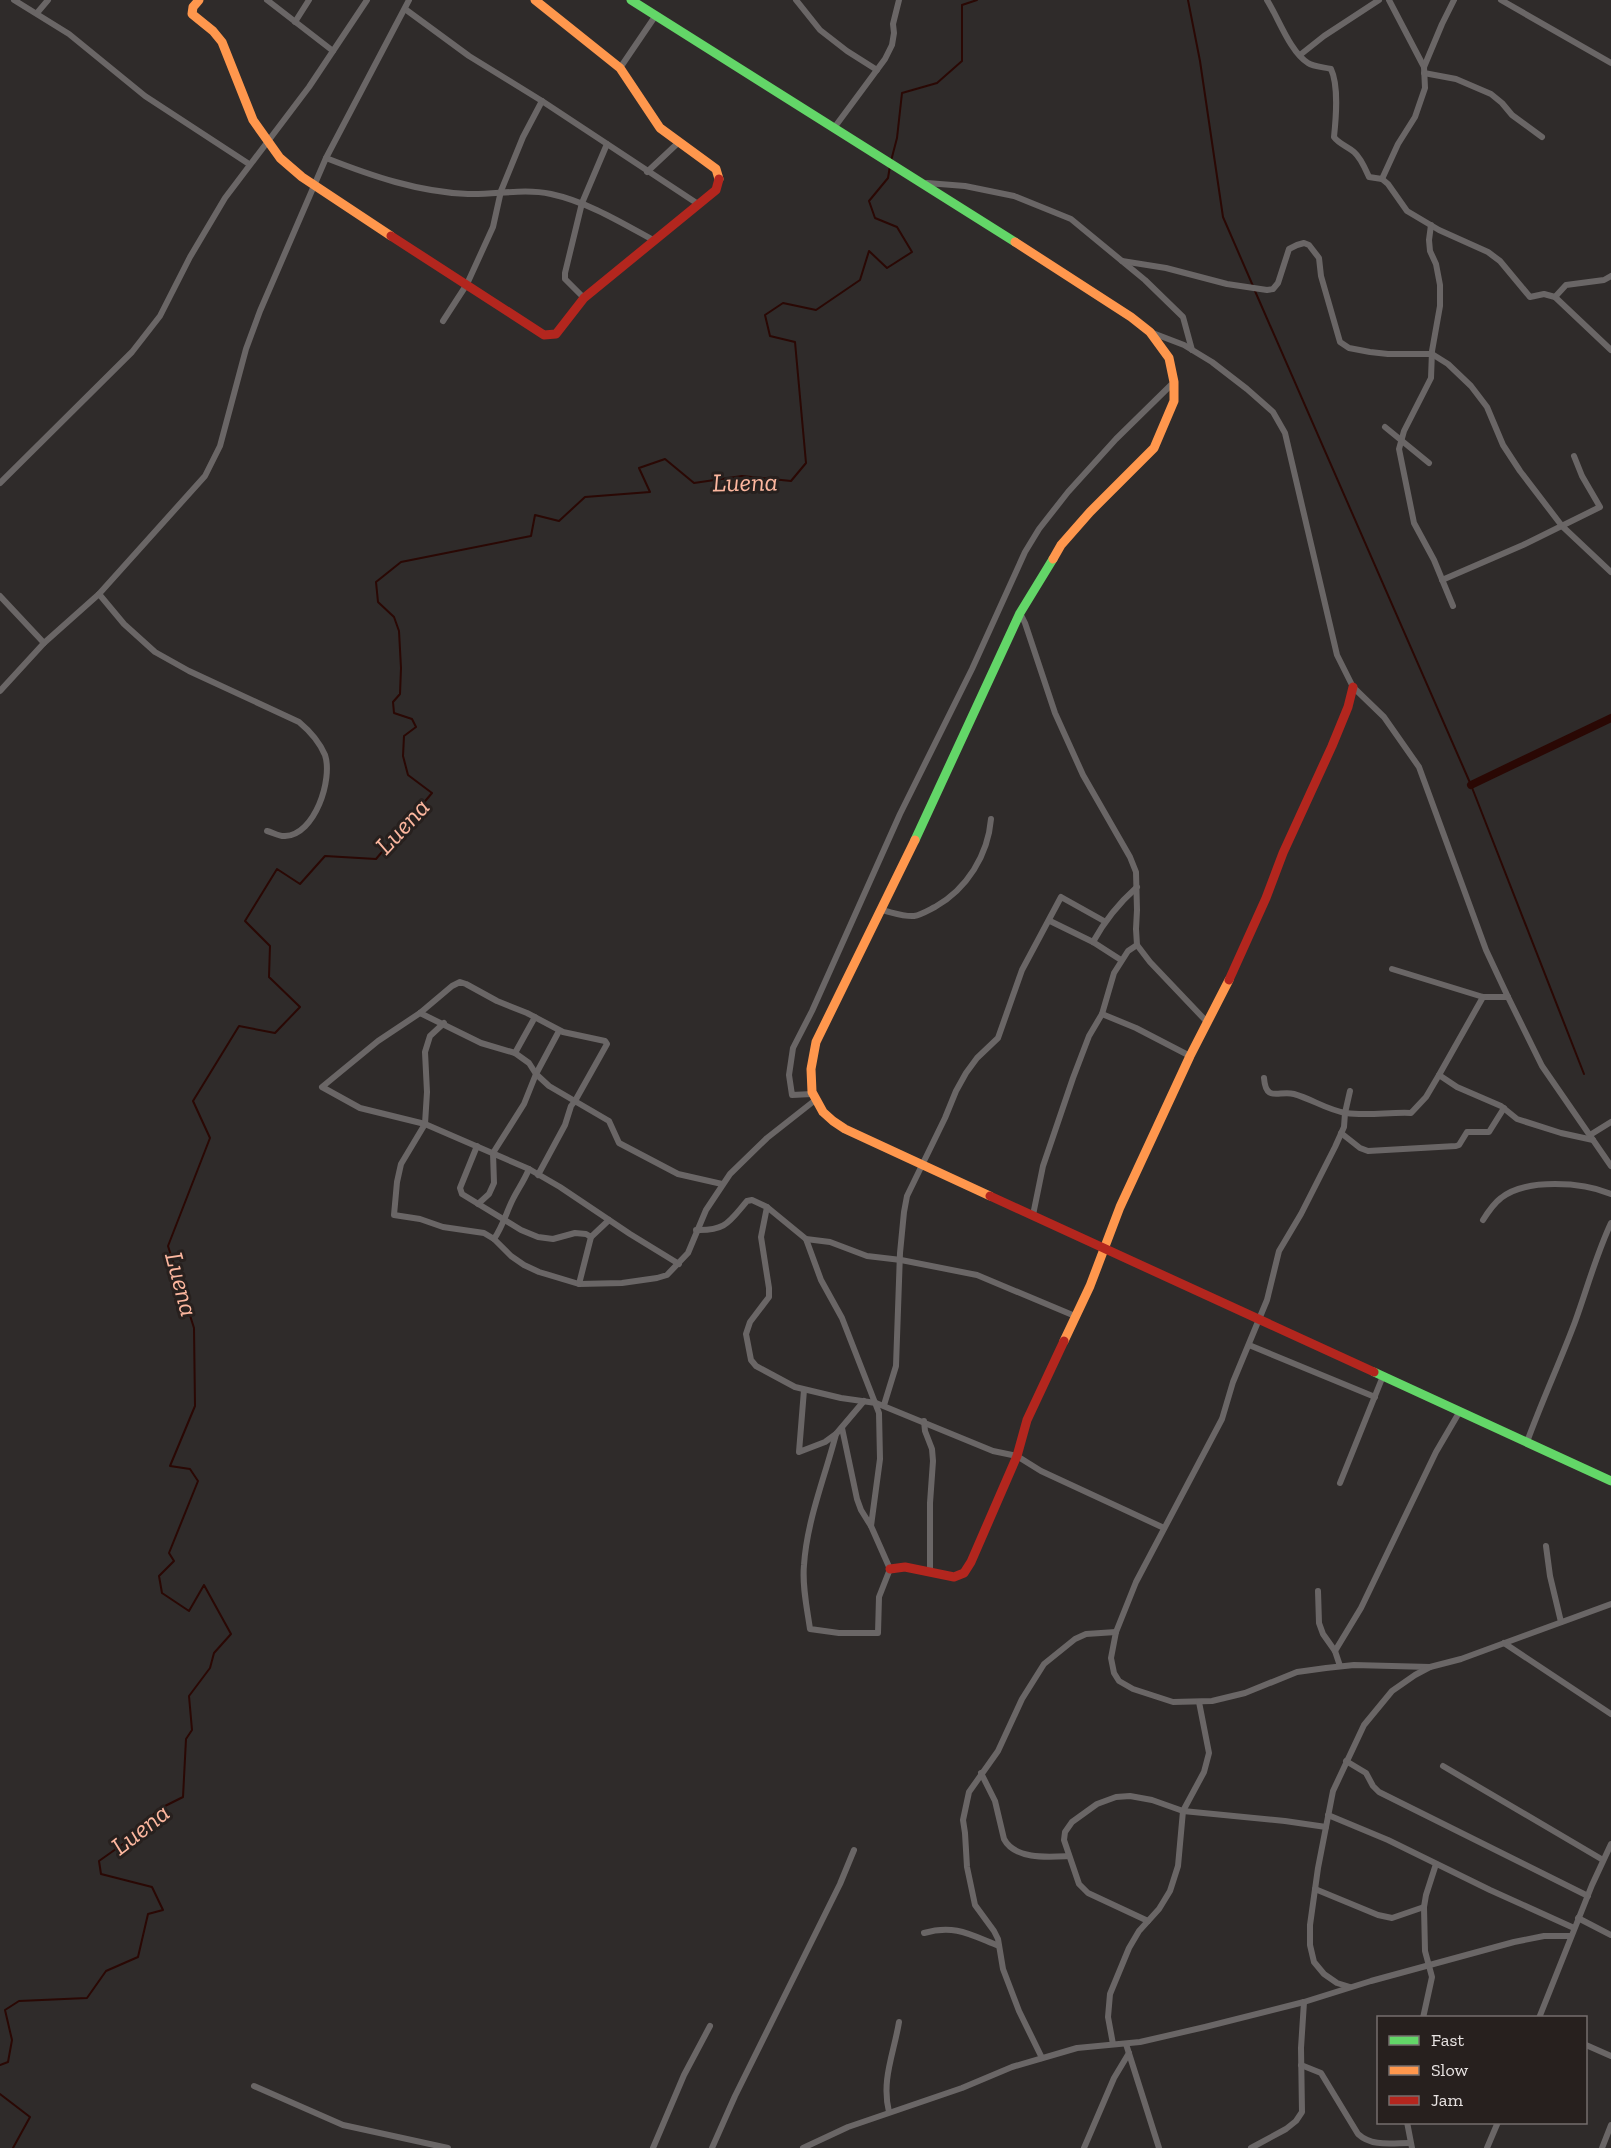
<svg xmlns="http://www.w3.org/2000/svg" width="1611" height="2148" font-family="'Zilla Slab',serif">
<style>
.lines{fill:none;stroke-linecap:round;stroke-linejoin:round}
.stream{stroke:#2a0804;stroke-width:2}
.canal{stroke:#2a0804;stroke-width:8}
.street{stroke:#6a6666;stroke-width:6}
.fast{stroke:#63d668;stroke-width:9}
.slow{stroke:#ff974d;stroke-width:9}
.jam{stroke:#b3261e;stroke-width:9}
.labels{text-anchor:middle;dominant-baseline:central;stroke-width:6;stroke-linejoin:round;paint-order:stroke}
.water-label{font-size:26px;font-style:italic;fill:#fdb79f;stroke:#27201e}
</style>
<rect width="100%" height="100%" fill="#2f2b2a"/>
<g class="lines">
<g class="stream">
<path d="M 1188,0 L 1200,61 L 1223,217 L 1253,286"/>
<path d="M 891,161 L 897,138 L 902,93 L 937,83 L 962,61 L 962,5 L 977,0"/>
<path d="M 1255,291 L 1471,785 L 1584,1074"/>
<path d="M 0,2065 L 8,2062 L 12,2040 L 5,2010 L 19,2001 L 87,1998 L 106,1971 L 138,1957 L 148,1914 L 163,1910 L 152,1887 L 101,1874 L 99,1861 L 130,1839 L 159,1809 L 183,1797 L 186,1739 L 192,1730 L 189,1696 L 210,1668 L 214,1653 L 231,1634 L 204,1585 L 189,1611 L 162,1593 L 159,1576 L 174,1561 L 169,1553 L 198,1481 L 190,1469 L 170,1466 L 195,1406 L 194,1328 L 168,1246 L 210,1138 L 193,1101 L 239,1026 L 275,1033 L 300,1007 L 269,977 L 270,946 L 245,921 L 277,869 L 300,884 L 325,856 L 376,859 L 432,793 L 408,775 L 403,756 L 404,736 L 416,727 L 412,719 L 394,713 L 393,702 L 400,694 L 401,668 L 399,631 L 394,617 L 378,602 L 376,582 L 401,562 L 531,536 L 535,515 L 559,521 L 585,497 L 650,492 L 639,468 L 665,459 L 694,483 L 742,476 L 791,481 L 806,463 L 795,342 L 770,336 L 765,315 L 783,303 L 816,310 L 860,280 L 869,251 L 887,268 L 912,252 L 897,227 L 875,218 L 869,201 L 888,178 L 890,166"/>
<path d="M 0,2094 L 30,2117 L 13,2148"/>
</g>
<path class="canal" d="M 1471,785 L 1611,718"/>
<g class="street">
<path d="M 14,0 L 69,34 L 145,96 L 249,164"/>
<path d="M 267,0 L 333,51"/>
<path d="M 796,0 L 820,30 L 847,51 L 877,70"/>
<path d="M 1267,0 C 1278,17 1290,52 1308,63 C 1314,67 1324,67 1331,69 C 1339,86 1336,118 1334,137 C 1339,144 1347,146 1354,152 C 1361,158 1365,168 1369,177 L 1382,179 L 1388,184 L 1407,211 L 1439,230 L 1488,252 L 1500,261 L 1530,297 L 1544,294 L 1555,297 L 1611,350"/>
<path d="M 1389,0 L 1424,67"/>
<path d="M 1501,0 L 1611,63"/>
<path d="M 405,9 L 469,56 L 542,101 L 698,204"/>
<path d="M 37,13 L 48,0"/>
<path d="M 295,22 L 309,0"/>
<path d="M 1300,55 L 1324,36 L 1379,0"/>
<path d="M 620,68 L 656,15"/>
<path d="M 1424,73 L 1456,79 L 1491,94 L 1502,103 L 1512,115 L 1542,137"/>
<path d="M 834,128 L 885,59 L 892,45 L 894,33 L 893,24 L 899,0"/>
<path d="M 326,158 C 372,176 418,192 468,194 C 496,195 523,188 551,194 C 588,202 622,223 655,241"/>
<path d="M 647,172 L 679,142"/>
<path d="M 1382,179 L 1398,144 L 1415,117 L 1425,88 L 1424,67 L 1442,24 L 1454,0"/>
<path d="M 927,183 L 965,186 L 1014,196 L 1071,219 L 1145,280 L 1183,317 L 1192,350"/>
<path d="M 1431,225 L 1429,240 L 1430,251 L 1436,264 L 1440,285 L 1440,306 L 1432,351 L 1431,378 L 1404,431 L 1399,449 L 1414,523 L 1434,560 L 1453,606"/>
<path d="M 1122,261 L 1166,268 L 1227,284 L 1267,290 L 1273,289 L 1278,283 L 1289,249 L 1297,245 L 1304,243 L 1309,245 L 1319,258 L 1321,276 L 1340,342 L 1349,348 L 1370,352 L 1388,354 L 1432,354 L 1448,364 L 1471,386 L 1487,407 L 1503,445 L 1520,471 L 1562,526 L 1611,572"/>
<path d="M 1555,297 L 1566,285 L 1604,280 L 1611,276"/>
<path d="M 584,298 L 565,279 L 565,273 L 582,203 L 607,144"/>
<path d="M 443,321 L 467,284 L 493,227 L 501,191 L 523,137 L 542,101"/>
<path d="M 1150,332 L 1184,345 L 1212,362 L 1247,389 L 1273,412 L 1285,433 L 1337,655 L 1353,687 L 1384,717 L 1419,767 L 1486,950 L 1508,997 L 1542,1066 L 1611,1166"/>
<path d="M 1385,427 L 1429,463"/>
<path d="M 0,483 L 132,352 L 160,316 L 190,257 L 225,198 L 309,87 L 367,0"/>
<path d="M 1442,580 L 1523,545 L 1600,507 L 1582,476 L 1574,456"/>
<path d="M 99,594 L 124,624 L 155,652 L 189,671 L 299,722 C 311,732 319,741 325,755 C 333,779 315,835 285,836 C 280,837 272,832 267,831"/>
<path d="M 0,596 L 44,643"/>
<path d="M 1020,613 L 1025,623 L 1055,713 L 1083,775 L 1130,857 L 1136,872 L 1137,910 L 1136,929 L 1137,945 L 1150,962 L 1208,1023"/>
<path d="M 0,691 L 44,643 L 99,594 L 205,476 L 220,446 L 246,349 L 260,311 L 326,158 L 409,0"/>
<path d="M 881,910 C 891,912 904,917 914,916 C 921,915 929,910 935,907 C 967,889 988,855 991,819"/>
<path d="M 1050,921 L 1093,942 L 1121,960"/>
<path d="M 1093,942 C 1105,920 1118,904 1137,887"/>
<path d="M 1392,969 L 1483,997 L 1508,997"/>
<path d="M 420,1013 L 481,1043 L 515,1053 L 529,1063 L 536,1074 L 549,1086 L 609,1121 L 619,1143 L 678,1174 L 722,1184"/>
<path d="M 1102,1014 L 1136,1028 L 1190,1056"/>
<path d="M 444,1023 L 430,1036 L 425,1052 L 427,1092 L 425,1124 L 401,1164 L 397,1182 L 394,1215 L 420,1219 L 443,1227 L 484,1233 L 494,1239 L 511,1256 L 524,1265 L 539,1272 L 579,1284 L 622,1283 L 657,1278 L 667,1275 L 688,1253 L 706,1210 L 730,1174 L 767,1138 L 814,1101"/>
<path d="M 515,1053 L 535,1017"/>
<path d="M 1439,1075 L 1483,997"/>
<path d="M 1264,1078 C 1266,1103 1279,1090 1294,1094 C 1312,1099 1327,1110 1346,1113 C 1367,1116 1390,1112 1411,1113 L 1426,1097 L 1439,1075 L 1457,1087 L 1501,1106 L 1517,1119 L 1561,1133 L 1593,1140"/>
<path d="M 1350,1091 L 1345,1113 L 1344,1127 L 1335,1147 L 1301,1214 L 1279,1251 L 1267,1300 L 1233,1382 L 1222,1419 L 1136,1582 L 1116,1632 L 1111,1658 L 1114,1673 L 1119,1681 L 1133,1689 L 1173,1702 L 1212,1701 L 1245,1693 L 1297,1672 L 1326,1668 L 1354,1665 L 1430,1667"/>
<path d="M 812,1094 L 792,1095 L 789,1075 L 793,1048 L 812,1011 L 900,814 L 972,669 L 1025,552 L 1039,529 L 1068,492 L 1116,439 L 1174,382"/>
<path d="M 1341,1133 L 1360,1148 L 1368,1151 L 1456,1146 L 1459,1145 L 1467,1132 L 1489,1132 L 1504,1108"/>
<path d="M 1590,1135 L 1611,1122"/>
<path d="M 477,1146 L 460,1188 L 462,1194 L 521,1230 L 538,1237 L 553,1239 L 575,1233 L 586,1234 L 591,1237 L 609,1220"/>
<path d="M 538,1175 L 565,1125 L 571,1106 L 575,1101 L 607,1044 L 605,1041 L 563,1032 L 527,1013 L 497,1001 L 466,984 L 460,982 L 452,986 L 420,1013 L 378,1041 L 322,1087 L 360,1108 L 425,1124 L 529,1169 L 560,1187 L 630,1234 L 679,1264"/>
<path d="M 478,1204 L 489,1194 L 494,1183 L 493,1153 L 524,1104 L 536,1074 L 559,1031"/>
<path d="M 767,1207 L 761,1237 L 769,1288 L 769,1297 L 750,1322 L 746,1334 L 751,1360 L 756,1366 L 795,1387 L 841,1398 L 876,1403 L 993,1451 L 1017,1456 L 1041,1471 L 1164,1528"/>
<path d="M 1033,1215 L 1043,1166 L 1073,1078 L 1089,1036 L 1102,1014 L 1114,973 L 1128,951 L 1137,945"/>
<path d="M 1483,1220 C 1488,1212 1493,1204 1501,1198 C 1526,1178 1583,1182 1611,1194"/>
<path d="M 696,1230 C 726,1231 729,1222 747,1201 L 752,1200 L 767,1207 L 806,1239 L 830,1242 L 867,1256 L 901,1260 L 977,1275 L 1075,1316"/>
<path d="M 494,1239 C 503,1226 506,1213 513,1199 C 518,1189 524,1181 529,1169"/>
<path d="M 806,1239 L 821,1280 L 842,1318 L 879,1413 L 880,1459 L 871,1526 L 861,1510 L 857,1499 L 842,1428"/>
<path d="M 579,1284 L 591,1237"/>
<path d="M 1249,1345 L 1375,1397"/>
<path d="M 804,1390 L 799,1452 L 825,1442 L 836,1434 L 864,1401"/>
<path d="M 884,1405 L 896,1366 L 900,1253 L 904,1212 L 907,1196 L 945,1118 L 956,1091 L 966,1073 L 977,1058 L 998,1038 L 1022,970 L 1061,897 L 1104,921"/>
<path d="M 924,1421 L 925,1431 L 932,1449 L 933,1461 L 930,1503 L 930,1572"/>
<path d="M 836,1434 C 825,1477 807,1520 804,1565 C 802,1586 807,1608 810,1629 L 839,1633 L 878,1633 L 879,1597 L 890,1569 L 871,1526"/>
<path d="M 1527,1442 C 1542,1401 1560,1362 1575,1322 C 1587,1289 1596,1255 1611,1223"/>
<path d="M 1340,1483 L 1383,1376"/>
<path d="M 1546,1546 L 1550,1576 L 1561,1622"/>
<path d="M 1318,1591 L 1319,1623 L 1323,1634 L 1335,1651 L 1340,1666"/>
<path d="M 1504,1643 L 1611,1714"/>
<path d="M 1335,1651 L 1361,1608 L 1436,1452 L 1460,1411"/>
<path d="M 1346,1761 L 1366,1773 L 1373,1786 L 1379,1792 L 1588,1896"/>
<path d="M 1443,1766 L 1603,1860"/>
<path d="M 981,1773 L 995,1801 L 1004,1839 C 1015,1860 1049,1857 1069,1856"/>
<path d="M 1328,1815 L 1388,1840 L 1490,1890 L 1574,1928"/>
<path d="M 1315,1889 L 1378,1915 L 1392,1918 L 1424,1907"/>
<path d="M 1578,1918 L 1611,1935"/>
<path d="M 1148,1921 L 1088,1893 L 1079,1884 L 1064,1840 L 1065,1832 L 1072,1822 L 1097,1804 L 1116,1797 L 1130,1796 L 1152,1800 L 1183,1811 L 1285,1821 L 1326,1827"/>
<path d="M 924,1933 C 955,1924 971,1935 999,1946"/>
<path d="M 1350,1987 L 1337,1983 L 1324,1974 L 1314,1962 L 1310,1945 L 1310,1925 L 1318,1868 L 1333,1791 L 1364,1725 L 1392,1691 L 1415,1675 L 1430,1667 L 1461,1659 L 1611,1604"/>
<path d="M 1423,2018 L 1432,1977 L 1425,1951 L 1424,1907 L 1426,1895 L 1436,1864"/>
<path d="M 1539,2018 L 1592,1885 L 1611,1844"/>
<path d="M 1113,2044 L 1108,2017 L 1110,1994 L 1129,1948 L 1139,1931 L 1159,1909 L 1170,1891 L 1178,1866 L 1183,1811 L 1204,1772 L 1209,1753 L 1199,1702"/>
<path d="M 1126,2044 L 1159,2148"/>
<path d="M 1586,2045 L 1611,2056"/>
<path d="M 1042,2058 L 1019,2011 L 1003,1969 L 998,1939 L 994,1931 L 975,1905 L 967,1867 L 965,1833 L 963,1820 L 969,1792 L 998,1751 L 1022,1699 L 1044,1664 L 1075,1639 L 1086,1634 L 1116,1632"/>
<path d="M 1301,2065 L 1321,2073 L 1358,2134 C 1372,2147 1392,2143 1410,2143"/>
<path d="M 254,2086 L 343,2125 L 448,2148"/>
<path d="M 889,2112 C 881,2080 894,2053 899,2022"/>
<path d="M 1407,2122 L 1412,2148"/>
<path d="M 653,2148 L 684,2075 L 710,2026"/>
<path d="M 712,2148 L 735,2096 L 840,1884 L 854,1850"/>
<path d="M 803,2148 L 848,2127 L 962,2088 L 1012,2067 L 1077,2048 L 1140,2042 L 1205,2027 L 1304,2002 L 1371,1981 L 1514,1942 L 1544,1936 L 1571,1936"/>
<path d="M 1084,2148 L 1114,2078 L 1129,2053"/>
<path d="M 1251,2148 L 1286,2129 L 1296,2121 L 1302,2112 L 1301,2048 L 1304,2002"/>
<path d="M 1487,2148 L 1498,2122"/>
<path d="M 1602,2148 L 1611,2125"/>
</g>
<g class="fast">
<path d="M 631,0 L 1015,242"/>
<path d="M 915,840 L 1020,613 L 1053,559"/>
<path d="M 1374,1372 L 1611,1481"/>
</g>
<g class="slow">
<path d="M 199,0 L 193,7 L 192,14 L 213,31 L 222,42 L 253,120 L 280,158 L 302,177 L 391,236"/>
<path d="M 535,0 L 620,68 L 660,128 L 716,169 L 719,179"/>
<path d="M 1015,242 L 1131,317 L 1150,332 L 1169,358 L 1174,382 L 1174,401 L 1154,448 L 1090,512 L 1061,545 L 1053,559"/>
<path d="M 915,840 L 816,1042 L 811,1069 L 812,1092 L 823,1112 L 833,1121 L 845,1129 L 990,1196"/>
<path d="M 1064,1341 L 1090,1286 L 1120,1207 L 1190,1056 L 1229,980"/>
</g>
<g class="jam">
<path d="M 391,236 L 544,335 L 556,334 L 584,298 L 716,190 L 719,179"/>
<path d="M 1229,980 L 1266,898 L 1283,853 L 1332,746 L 1348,707 L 1353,687"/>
<path d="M 990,1196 L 1374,1372"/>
<path d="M 890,1569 L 905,1567 L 954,1577 L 964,1573 L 971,1562 L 1017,1456 L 1027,1420 L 1064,1341"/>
</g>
</g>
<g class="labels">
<g class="water-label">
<text transform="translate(745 482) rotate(-1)">Luena</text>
<text transform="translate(402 826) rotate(-47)">Luena</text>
<text transform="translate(182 1284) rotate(75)">Luena</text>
<text transform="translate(140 1829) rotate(-38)">Luena</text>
</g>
</g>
<rect x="1377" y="2016" width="210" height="108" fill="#27201e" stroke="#756e6d" stroke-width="1.5"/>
<rect x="1389" y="2036" width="30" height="9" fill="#63d668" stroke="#756e6d" stroke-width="1.5"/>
<text x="1431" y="2046" font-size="18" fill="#e9e4e3">Fast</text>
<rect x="1389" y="2066" width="30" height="9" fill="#ff974d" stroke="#756e6d" stroke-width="1.5"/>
<text x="1431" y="2076" font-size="18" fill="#e9e4e3">Slow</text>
<rect x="1389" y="2096" width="30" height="9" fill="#b3261e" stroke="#756e6d" stroke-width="1.5"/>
<text x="1431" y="2106" font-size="18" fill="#e9e4e3">Jam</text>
</svg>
